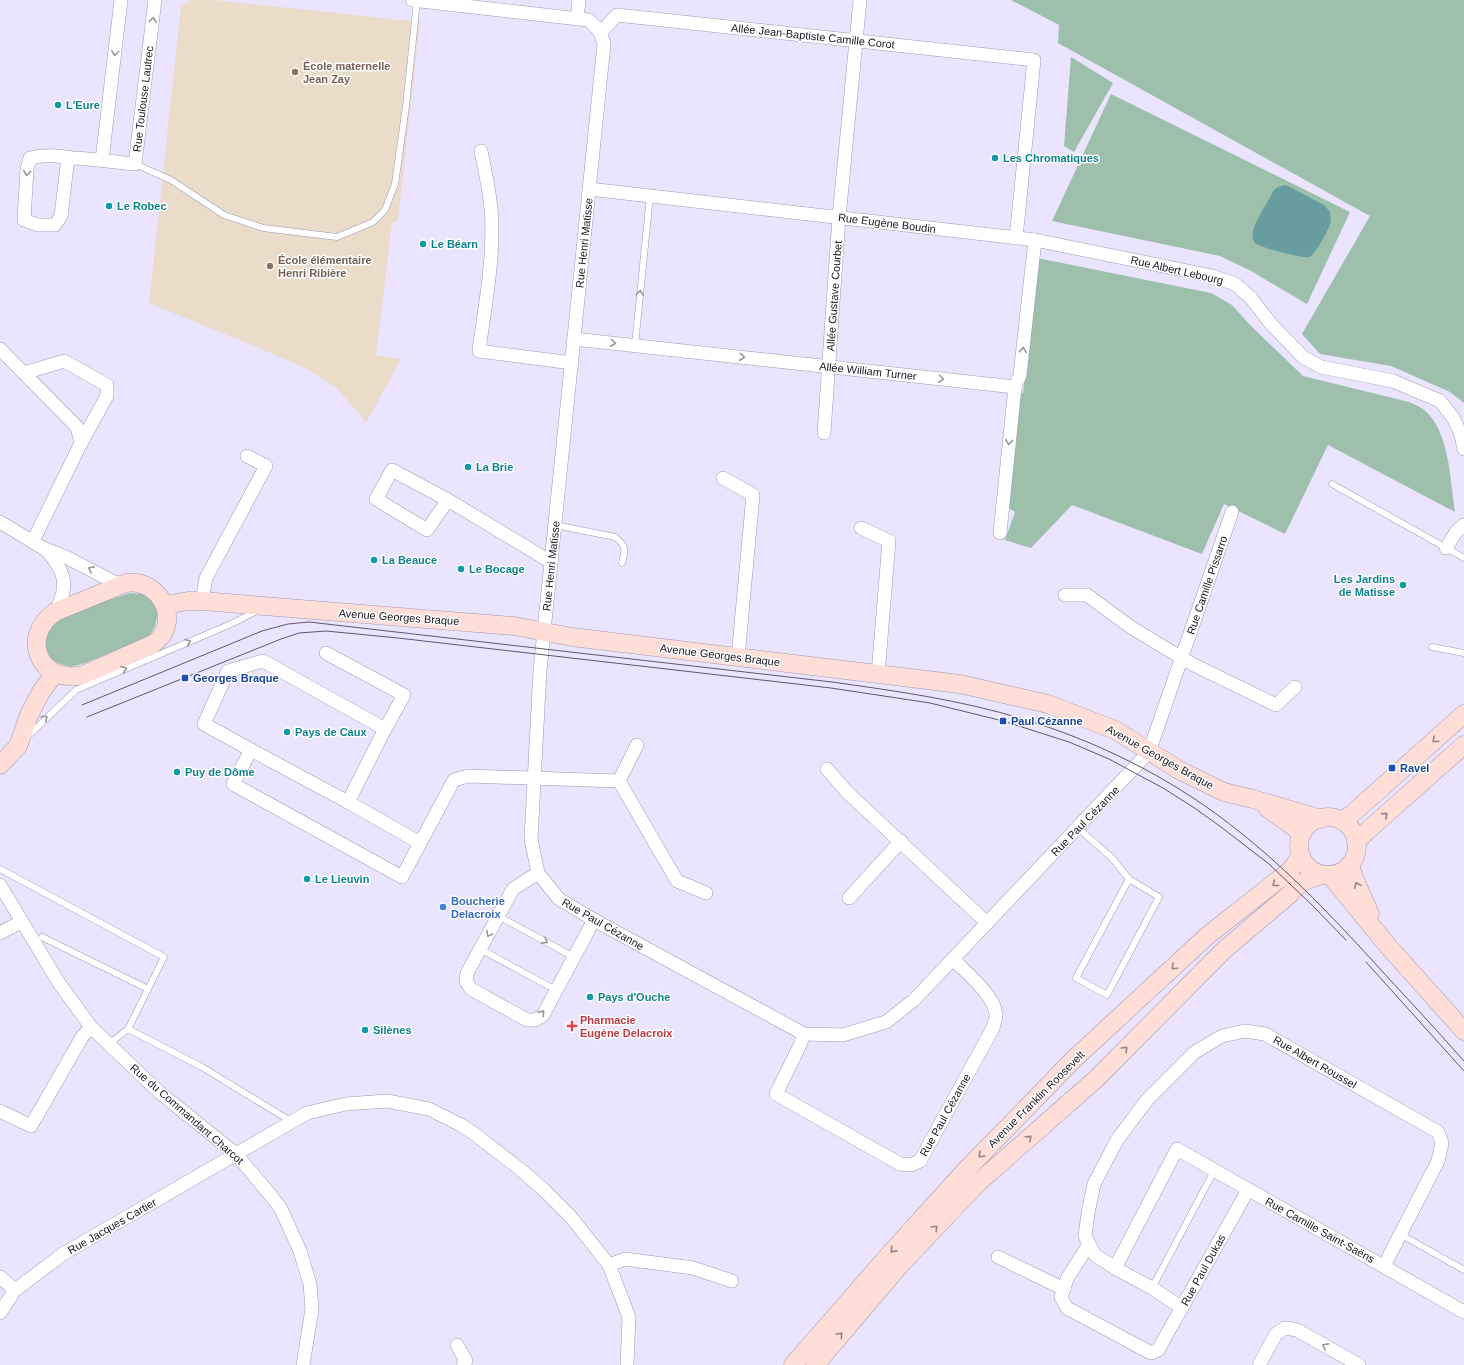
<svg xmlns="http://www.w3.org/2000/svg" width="1464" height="1365" font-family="Arial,sans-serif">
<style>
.education{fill:#eadcc9}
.green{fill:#9dbfac}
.water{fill:#679d9e}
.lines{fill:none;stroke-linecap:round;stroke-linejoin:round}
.lane-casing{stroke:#9f99b2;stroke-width:7}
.street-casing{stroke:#9f99b2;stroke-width:14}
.secondary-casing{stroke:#9f99b2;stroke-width:19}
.lane{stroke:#fff;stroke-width:6}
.street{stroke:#fff;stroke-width:13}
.secondary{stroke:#feded7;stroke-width:18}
.tram{stroke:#5d5968;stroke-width:1}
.oneway{stroke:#97969a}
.oneway2{stroke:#968484}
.education-dot{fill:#8d6e63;stroke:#fff;stroke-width:1.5}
.culture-dot{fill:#0f9aa8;stroke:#fff;stroke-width:1.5}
.transit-dot{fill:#1a4fb4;stroke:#fff;stroke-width:1.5}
.shop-dot{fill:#3f7fe0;stroke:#fff;stroke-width:1.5}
.health-dot{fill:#e0444e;stroke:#fff;stroke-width:1.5}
.labels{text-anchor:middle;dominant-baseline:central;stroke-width:3;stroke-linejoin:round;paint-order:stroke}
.street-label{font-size:11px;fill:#18161f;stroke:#fff}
.education-label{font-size:11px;font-weight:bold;fill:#785e54;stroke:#fff;text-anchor:start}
.culture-label{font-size:11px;font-weight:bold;fill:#0d838f;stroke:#fff;text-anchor:start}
.transit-label{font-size:11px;font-weight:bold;fill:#164399;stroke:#fff;text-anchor:start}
.shop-label{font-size:11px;font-weight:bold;fill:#366cbe;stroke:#fff;text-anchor:start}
.health-label{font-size:11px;font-weight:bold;fill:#be3a42;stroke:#fff;text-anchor:start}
</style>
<rect width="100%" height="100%" fill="#eae4ff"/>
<path class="education" d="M 191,0 L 214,0 L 420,22 L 398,220 L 392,223 L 376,355 L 401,359 L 366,423 L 357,411 L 335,387 L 311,371 L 273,354 L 149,303 L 181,7 Z"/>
<g class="green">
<path d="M 1011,0 L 1464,0 L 1464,403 L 1450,392 L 1391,366 L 1320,354 L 1302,334 L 1370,216 L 1058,43 L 1059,25 Z"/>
<path d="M 1071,57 L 1113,83 L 1074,152 L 1064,146 Z"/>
<path d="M 1111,94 L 1350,212 L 1307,304 L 1251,271 L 1220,256 L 1052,221 Z"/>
<path d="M 1037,258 L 1211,293 L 1232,305 L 1250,325 L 1303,376 L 1409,402 C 1414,404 1419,406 1423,409 C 1450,430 1450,481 1455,512 L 1328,445 L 1285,534 L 1224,504 L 1202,554 L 1072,505 L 1031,548 L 1005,540 L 1015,512 L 1007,507 L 1019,393 L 1023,393 Z"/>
<path d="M 130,593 L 144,594 L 153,602 L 158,613 L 155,626 L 149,637 L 85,663 L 71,667 L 57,663 L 46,654 C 46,644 44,632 51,624 C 59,615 115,598 130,593 Z"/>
</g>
<path class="water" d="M 1286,185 L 1324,205 L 1330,212 C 1331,217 1331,222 1329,227 C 1326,234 1315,255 1309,257 C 1303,259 1259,247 1255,243 C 1254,242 1253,239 1253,238 C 1250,228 1269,200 1274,190 L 1278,187 Z"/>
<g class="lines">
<defs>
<g id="lane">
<path d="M 135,164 L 171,180 L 224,215 L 263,228 L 337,237 L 373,222 L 385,210 L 395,184 L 406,106 L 417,1"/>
<path d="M 635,345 L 650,196"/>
<path d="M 1332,484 L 1464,558"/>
<path d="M 555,525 L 615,537 C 626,546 626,549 622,563"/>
<path d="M 1432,647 L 1464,653"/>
<path d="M 29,735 L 76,690 L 231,624 L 257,611"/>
<path d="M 1078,828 L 1112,858 L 1129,879 L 1076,978 L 1107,995 L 1159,897 L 1129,879"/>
<path d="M 0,869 L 164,957 L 128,1029 L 109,1044"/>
<path d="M 498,916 L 574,957"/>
<path d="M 42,937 L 148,989"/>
<path d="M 480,949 L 556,990"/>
<path d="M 128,1029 L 202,1067 L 292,1122"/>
<path d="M 1400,1234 L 1464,1270"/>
<path d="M 1152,1288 L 1214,1171"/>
</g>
<g id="street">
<path d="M 412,0 L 588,20 C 597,27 601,32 604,44 L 540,670 L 531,839 L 538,873 L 559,899 L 594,920 L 804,1034 L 843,1035 L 886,1022 L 914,1000 L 1149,752 L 1232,512"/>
<path d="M 577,19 L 579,0"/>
<path d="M 601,32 L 617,15 L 1034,60 L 1016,238"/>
<path d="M 481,151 C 485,170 489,189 491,208 C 495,256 485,304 479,351 L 572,363"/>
<path d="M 68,157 L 61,216 L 55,225 L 38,225 L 24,220 L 27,169 L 30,158 C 45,154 59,156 73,158 C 94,159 115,162 135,164 L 155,0"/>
<path d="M 102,160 L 121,0"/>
<path d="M 589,189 L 1035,240 L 1212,276 L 1235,284 L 1251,298 L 1271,324 L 1303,357 L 1321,367 L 1393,381 L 1440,401 L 1454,419 L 1461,435 L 1464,449"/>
<path d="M 574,339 L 1015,387 L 1000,533"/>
<path d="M 0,349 L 77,427 L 81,443 L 33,541"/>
<path d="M 24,373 L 64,361 L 107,385 L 107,396 L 81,443"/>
<path d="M 1015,387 L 1020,375 L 1035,240"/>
<path d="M 824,433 L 839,217 L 860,0"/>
<path d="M 723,478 L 753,495 L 738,657"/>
<path d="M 448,500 L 427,530 L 376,499 L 392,470 L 448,500 L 551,562"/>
<path d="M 0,522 L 43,548 L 66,557 L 110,580 L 117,583 L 126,583"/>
<path d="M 861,528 L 889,541 L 878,674"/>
<path d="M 1446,548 L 1456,532 L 1464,525"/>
<path d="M 46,550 C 65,571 70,585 55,612"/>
<path d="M 1065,595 L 1087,595 L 1132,628 L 1192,664 L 1276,705 L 1295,687"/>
<path d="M 202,601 L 206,578 L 266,466 L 247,456"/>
<path d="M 326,653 L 404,695 L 385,729"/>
<path d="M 251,750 L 348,802"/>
<path d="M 827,769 L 847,792 L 987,923"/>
<path d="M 619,781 L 637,745"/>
<path d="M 420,843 L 348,802 L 385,729 L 263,661 L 228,671 L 204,724 L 251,750 L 233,784 L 402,877 L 454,780 L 468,776 L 619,781 L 677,881 L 706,893"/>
<path d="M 538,873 L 513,889 L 467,973 L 466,981 L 471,989 L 527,1020 L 535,1020 L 543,1015 L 594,920"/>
<path d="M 0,885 L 59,983 L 91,1027 L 159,1092 L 236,1154 L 272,1197 L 281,1209 L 300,1251 L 310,1284 L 312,1309 L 303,1365"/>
<path d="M 849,898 L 901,841"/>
<path d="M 0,933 L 21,922"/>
<path d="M 804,1034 L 800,1045 L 776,1094 L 900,1164 L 911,1165 L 920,1161 L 993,1028 C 994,1024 996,1020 996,1015 C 995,995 966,973 953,959"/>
<path d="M 0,1111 L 31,1126 L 82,1037 L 91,1027"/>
<path d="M 1089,1244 L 1067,1279 L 1061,1297 L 1067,1308 L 1151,1353 L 1158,1350 L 1248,1190"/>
<path d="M 998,1257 L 1064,1289"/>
<path d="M 609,1265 L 625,1259 L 693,1268 L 732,1281"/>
<path d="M 1115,1268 L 1177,1149 L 1464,1312"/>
<path d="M 0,1277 L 15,1290"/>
<path d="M 1182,1308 L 1152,1288 L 1115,1268 L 1095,1255 L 1085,1236 L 1088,1213 L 1094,1184 L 1117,1140 L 1147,1100 L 1195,1052 L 1222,1036 L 1245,1031 L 1265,1034 L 1438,1132 L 1442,1143 L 1438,1161 L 1384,1266"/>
<path d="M 0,1313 L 15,1290 L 63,1254 L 307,1113 L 346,1104 L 387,1101 L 429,1109 L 461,1125 L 476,1135 L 521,1170 L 545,1191 L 571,1217 L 609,1265 L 629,1317 L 627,1365"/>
<path d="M 457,1345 L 466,1361 L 463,1365"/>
<path d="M 1259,1365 L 1276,1334 L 1285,1328 L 1297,1330 L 1359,1365"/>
</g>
<g id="secondary">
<path d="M 126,583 C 161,578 183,624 153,644 L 83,675 C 40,685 19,637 55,612 Z"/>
<path d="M 165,605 L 188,601 L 202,601 L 514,626 L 572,637 L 960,684 L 1048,704 L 1115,730 L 1179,770 L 1224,792 L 1253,799 L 1321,819"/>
<path d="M 0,765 L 18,746 L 29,715 L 41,692 L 55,673"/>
<path d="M 1267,808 L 1302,833"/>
<circle cx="1328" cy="846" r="29"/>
<path d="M 1342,821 L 1352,814 L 1464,714"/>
<path d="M 1356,842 L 1367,831 L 1464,745"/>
<path d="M 1350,864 L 1353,875 L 1370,914"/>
<path d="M 1330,875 L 1388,946 L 1464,1031"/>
<path d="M 793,1365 L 888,1256 L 965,1171 L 1074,1059 L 1207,936 L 1287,873 L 1295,865 L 1300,855"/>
<path d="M 815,1365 L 901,1264 L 979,1182 L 1096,1079 L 1224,950 L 1290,894 C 1297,883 1310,878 1323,875"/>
</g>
</defs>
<use href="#lane" class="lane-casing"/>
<use href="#street" class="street-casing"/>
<use href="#secondary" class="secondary-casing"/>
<use href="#lane" class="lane"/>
<use href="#street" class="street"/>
<use href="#secondary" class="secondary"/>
<g class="tram">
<path d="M 82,705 L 262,631 L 288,624 L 309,622 L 832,682 C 896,691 961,700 1023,719 C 1096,741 1167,776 1227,822 C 1281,863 1326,910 1371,959 C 1402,993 1434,1027 1464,1061"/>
<path d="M 87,717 L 281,639 L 299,633 L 326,631 L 398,638 L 831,688 L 930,703 L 1003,721 L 1069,742 L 1109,759 L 1163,788 L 1196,809 L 1221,827 L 1269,864 L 1313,906 L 1346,940"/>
<path d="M 1366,962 L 1464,1071"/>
</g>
</g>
<defs><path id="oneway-chevron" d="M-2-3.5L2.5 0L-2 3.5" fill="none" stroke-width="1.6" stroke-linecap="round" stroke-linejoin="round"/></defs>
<g class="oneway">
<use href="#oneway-chevron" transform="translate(153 20) rotate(-83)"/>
<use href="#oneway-chevron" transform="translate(115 53) rotate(97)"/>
<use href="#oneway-chevron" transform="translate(27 173) rotate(96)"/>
<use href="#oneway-chevron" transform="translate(640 293) rotate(-85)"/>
<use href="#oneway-chevron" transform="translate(613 343) rotate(6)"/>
<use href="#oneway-chevron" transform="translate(1023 350) rotate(-84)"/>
<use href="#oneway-chevron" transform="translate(742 357) rotate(6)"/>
<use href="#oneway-chevron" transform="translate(941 379) rotate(7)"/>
<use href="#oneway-chevron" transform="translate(1009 442) rotate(96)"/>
<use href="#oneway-chevron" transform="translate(91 569) rotate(-152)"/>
<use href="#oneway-chevron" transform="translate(188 642) rotate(-23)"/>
<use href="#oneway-chevron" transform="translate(124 669) rotate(-23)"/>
<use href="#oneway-chevron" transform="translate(45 718) rotate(-43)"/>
<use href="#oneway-chevron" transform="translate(489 934) rotate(118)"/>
<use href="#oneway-chevron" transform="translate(545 941) rotate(29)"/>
<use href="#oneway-chevron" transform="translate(542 1013) rotate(-48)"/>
<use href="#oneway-chevron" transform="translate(1325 1346) rotate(-151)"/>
</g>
<g class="oneway2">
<use href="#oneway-chevron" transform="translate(1435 740) rotate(138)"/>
<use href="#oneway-chevron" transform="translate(1385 815) rotate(-42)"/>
<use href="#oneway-chevron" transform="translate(1275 884) rotate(142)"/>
<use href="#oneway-chevron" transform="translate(1357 885) rotate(-114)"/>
<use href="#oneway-chevron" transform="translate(1174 967) rotate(137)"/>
<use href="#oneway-chevron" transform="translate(1125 1049) rotate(-45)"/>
<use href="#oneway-chevron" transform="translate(1029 1138) rotate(-42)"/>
<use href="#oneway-chevron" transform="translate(981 1155) rotate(135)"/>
<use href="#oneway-chevron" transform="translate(935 1228) rotate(-46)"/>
<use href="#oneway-chevron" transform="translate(893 1250) rotate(132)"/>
<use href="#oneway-chevron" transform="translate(840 1335) rotate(-49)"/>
</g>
<g class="education-dot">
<circle cx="295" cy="72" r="4"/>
<circle cx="270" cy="266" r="4"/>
</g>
<g class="culture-dot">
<circle cx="58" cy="105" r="4"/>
<circle cx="995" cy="158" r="4"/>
<circle cx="109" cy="206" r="4"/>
<circle cx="423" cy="244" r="4"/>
<circle cx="468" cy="467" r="4"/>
<circle cx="374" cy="560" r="4"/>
<circle cx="461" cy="569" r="4"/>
<circle cx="1403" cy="585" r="4"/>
<circle cx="287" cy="732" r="4"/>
<circle cx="177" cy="772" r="4"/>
<circle cx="307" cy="879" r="4"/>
<circle cx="590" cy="997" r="4"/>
<circle cx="365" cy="1030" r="4"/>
</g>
<g class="transit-dot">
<rect x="181" y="674" width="8" height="8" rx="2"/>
<rect x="999" y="717" width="8" height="8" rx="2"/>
<rect x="1388" y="764" width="8" height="8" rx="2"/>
</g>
<circle class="shop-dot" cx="443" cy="907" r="4"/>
<path class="health-dot" d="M570 1020h4v4h4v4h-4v4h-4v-4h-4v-4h4z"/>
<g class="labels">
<g class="street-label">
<text transform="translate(813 36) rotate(6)">Allée Jean-Baptiste Camille Corot</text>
<text transform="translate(143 99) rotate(-83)">Rue Toulouse Lautrec</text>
<text transform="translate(887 223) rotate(7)">Rue Eugène Boudin</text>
<text transform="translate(584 243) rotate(-84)">Rue Henri Matisse</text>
<text transform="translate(1177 270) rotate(13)">Rue Albert Lebourg</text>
<text transform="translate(834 296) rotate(-86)">Allée Gustave Courbet</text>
<text transform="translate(868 371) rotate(6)">Allée William Turner</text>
<text transform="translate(551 566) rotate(-84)">Rue Henri Matisse</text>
<text transform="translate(1207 585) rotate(-71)">Rue Camille Pissarro</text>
<text transform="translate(399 617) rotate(4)">Avenue Georges Braque</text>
<text transform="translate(720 655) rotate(7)">Avenue Georges Braque</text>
<text transform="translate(1160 757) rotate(29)">Avenue Georges Braque</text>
<text transform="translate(1085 821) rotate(-46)">Rue Paul Cézanne</text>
<text transform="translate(603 924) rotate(30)">Rue Paul Cézanne</text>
<text transform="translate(1315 1062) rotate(30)">Rue Albert Roussel</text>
<text transform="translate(1036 1099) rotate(-45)">Avenue Franklin Roosevelt</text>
<text transform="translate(187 1114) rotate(41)">Rue du Commandant Charcot</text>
<text transform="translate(945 1115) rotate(-61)">Rue Paul Cézanne</text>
<text transform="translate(112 1226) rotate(-30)">Rue Jacques Cartier</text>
<text transform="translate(1320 1230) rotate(29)">Rue Camille Saint-Saëns</text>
<text transform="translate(1203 1270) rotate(-61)">Rue Paul Dukas</text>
</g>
<g class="education-label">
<text x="303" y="66">École maternelle<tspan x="303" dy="13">Jean Zay</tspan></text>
<text x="278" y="260">École élémentaire<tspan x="278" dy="13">Henri Ribière</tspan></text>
</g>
<g class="culture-label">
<text x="66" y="105">L'Eure</text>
<text x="1003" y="158">Les Chromatiques</text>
<text x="117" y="206">Le Robec</text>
<text x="431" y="244">Le Béarn</text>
<text x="476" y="467">La Brie</text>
<text x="382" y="560">La Beauce</text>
<text x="469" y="569">Le Bocage</text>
<text x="1395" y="579" text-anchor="end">Les Jardins<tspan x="1395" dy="13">de Matisse</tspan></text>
<text x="295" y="732">Pays de Caux</text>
<text x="185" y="772">Puy de Dôme</text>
<text x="315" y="879">Le Lieuvin</text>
<text x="598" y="997">Pays d'Ouche</text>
<text x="373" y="1030">Silènes</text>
</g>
<g class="transit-label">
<text x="193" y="678">Georges Braque</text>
<text x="1011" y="721">Paul Cézanne</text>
<text x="1400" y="768">Ravel</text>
</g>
<g class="shop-label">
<text x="451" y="901">Boucherie<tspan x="451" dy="13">Delacroix</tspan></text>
</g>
<g class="health-label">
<text x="580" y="1020">Pharmacie<tspan x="580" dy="13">Eugène Delacroix</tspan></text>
</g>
</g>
</svg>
